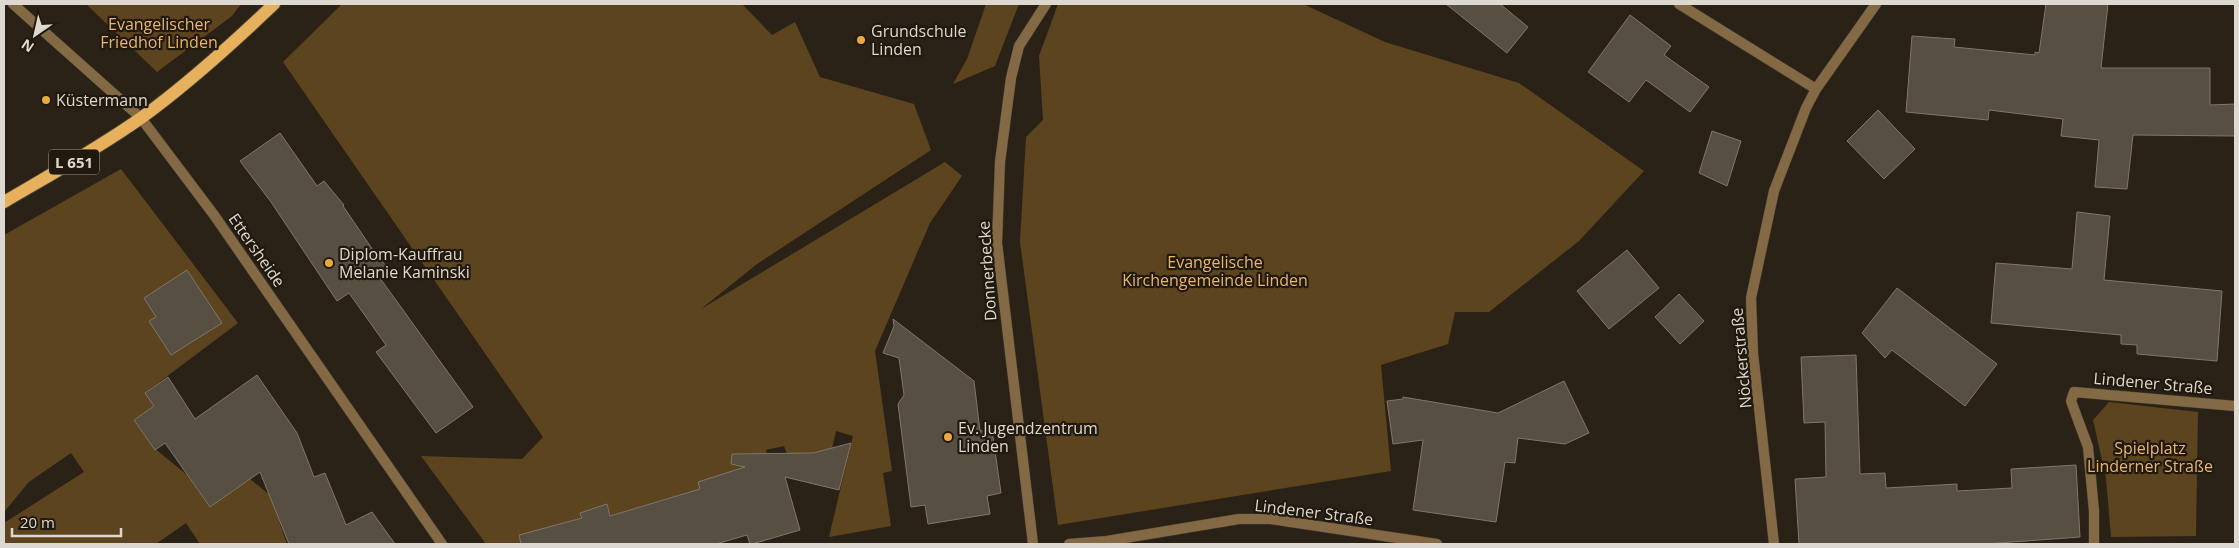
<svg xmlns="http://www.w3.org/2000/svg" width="2239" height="548" font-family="'Open Sans',sans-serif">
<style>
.green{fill:#5c441f}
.building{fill:#584f43;stroke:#807769}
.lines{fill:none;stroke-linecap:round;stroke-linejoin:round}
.minor-casing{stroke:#473f35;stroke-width:11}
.primary-casing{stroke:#473f35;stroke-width:14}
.minor{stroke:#846a44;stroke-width:10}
.primary{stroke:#e7b05c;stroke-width:12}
.poi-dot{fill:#eba93a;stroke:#21190e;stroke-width:2}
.labels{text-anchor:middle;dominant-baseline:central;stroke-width:4.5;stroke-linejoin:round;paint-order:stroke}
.shield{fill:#21190e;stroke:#a59f96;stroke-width:1}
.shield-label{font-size:15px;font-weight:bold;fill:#ddd8d0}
.park-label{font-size:16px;fill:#e9b66a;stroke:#21190e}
.poi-label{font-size:16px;fill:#ddd8d0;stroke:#21190e;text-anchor:start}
.street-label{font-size:16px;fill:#ddd8d0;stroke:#21190e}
</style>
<rect width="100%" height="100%" fill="#2a2217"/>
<g class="green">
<path d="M 86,4 L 241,4 L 232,16 L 157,72 Z"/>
<path d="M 342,4 L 742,4 L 772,35 L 795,22 L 820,77 L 914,104 L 931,150 L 757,264 L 701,309 L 945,162 L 962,176 L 930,223 L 875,351 L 892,471 L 883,473 L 891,526 L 829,537 L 853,436 L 836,431 L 831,453 L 813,453 L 789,459 L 784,446 L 766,450 L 770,465 L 702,495 L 669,498 L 611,516 L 607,505 L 581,513 L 582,518 L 568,522 L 575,544 L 486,544 L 421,456 L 522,459 L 543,437 L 283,62 Z"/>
<path d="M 986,4 L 1019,4 L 995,66 L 953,84 L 967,59 Z"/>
<path d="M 1058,4 L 1303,4 L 1385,42 L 1519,83 L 1644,171 L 1579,241 L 1489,312 L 1455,312 L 1448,344 L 1381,365 L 1391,471 L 1058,525 L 1020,242 L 1026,137 L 1043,120 L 1039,56 Z"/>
<path d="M 121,169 L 238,323 L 146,392 L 154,406 L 134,420 L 153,447 L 187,475 L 210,507 L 250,479 L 270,495 L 287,544 L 200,544 L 186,523 L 156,544 L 4,544 L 4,523 L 84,472 L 71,453 L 29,482 L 4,512 L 4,235 Z"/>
<path d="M 2109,402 L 2198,412 L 2196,536 L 2111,537 L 2106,478 L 2093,420 Z"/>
</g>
<g class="building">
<path d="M 1446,4 L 1500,4 L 1528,27 L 1507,53 Z"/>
<path d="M 2046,4 L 2108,4 L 2101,68 L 2210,68 L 2210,105 L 2235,104 L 2235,136 L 2133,135 L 2127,189 L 2095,187 L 2099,140 L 2061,136 L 2063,119 L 1989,110 L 1988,120 L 1906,112 L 1912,36 L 1955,39 L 1954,47 L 2035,55 L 2035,52 L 2039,53 Z"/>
<path d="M 1630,15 L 1671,46 L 1664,55 L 1709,87 L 1690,112 L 1646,80 L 1629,102 L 1588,72 Z"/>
<path d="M 1878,110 L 1915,149 L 1884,179 L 1847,141 Z"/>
<path d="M 1712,131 L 1741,141 L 1727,186 L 1699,173 Z"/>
<path d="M 280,133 L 317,186 L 324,181 L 344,205 L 343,206 L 375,253 L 387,267 L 377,274 L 473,407 L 436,433 L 376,352 L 386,345 L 349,293 L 337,301 L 271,202 L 240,161 Z"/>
<path d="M 2077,212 L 2110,216 L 2104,280 L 2222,291 L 2217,361 L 2137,354 L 2137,345 L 2121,344 L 2121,335 L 1991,323 L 1996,263 L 2072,269 Z"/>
<path d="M 1627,250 L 1659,288 L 1609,329 L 1577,291 Z"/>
<path d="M 187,270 L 222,323 L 171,355 L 149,321 L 156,317 L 144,298 Z"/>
<path d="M 1897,288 L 1997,364 L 1965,406 L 1892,350 L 1885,358 L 1862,333 Z"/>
<path d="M 1679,294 L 1704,321 L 1680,344 L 1655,317 Z"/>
<path d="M 893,319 L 974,381 L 980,431 L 992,430 L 1001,493 L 987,496 L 990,514 L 928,524 L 925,505 L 911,507 L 898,404 L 904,395 L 899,358 L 883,353 L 894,326 Z"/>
<path d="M 1856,355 L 1860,474 L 1885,473 L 1886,488 L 1957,484 L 1957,491 L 2012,488 L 2011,469 L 2076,465 L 2080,537 L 1985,544 L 1799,544 L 1795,479 L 1826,477 L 1825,422 L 1804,423 L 1801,357 Z"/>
<path d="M 257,375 L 297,433 L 314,477 L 325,473 L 346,525 L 372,512 L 395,544 L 289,544 L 260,472 L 210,507 L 165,443 L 155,450 L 134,420 L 154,406 L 145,393 L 168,377 L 195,419 Z"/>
<path d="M 1564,381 L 1589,433 L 1565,444 L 1518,438 L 1515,463 L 1505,462 L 1496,522 L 1413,510 L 1423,440 L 1393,444 L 1387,401 L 1403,399 L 1403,397 L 1498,413 Z"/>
<path d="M 851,443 L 839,490 L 785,477 L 800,530 L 752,544 L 750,544 L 747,535 L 716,544 L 521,544 L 519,535 L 582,518 L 580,513 L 607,504 L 610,516 L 700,489 L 698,482 L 745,467 L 731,464 L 732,454 L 813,453 Z"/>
</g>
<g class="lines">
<defs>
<g id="minor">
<path d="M 13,4 L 141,118 L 214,215 L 442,544"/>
<path d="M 1679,4 L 1816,89"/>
<path d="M 1033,544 L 997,243 L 1000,162 L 1011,78 L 1019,46 L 1046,4"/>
<path d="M 1069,544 L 1107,541 L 1239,519 L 1270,519 L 1437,544"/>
<path d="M 1774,544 L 1753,353 L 1751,298 L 1774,191 L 1806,108 L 1816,89 L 1876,4"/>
<path d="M 2094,544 L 2094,511 L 2088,447 L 2071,401 L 2074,392 L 2235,406"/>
</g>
<path id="primary" d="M 4,202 C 50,175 97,149 141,118 C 188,84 232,44 274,4"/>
</defs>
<use href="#minor" class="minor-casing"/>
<use href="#primary" class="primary-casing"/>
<use href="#minor" class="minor"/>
<use href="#primary" class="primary"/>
</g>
<g class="poi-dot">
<circle cx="861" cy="40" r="5"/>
<circle cx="46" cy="100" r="5"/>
<circle cx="329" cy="263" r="5"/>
<circle cx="948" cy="437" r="5"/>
</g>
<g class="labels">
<rect class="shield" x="49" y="149.5" width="50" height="25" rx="4"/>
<g class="shield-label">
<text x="74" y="162">L 651</text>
</g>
<g class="park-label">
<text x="159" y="24">Evangelischer<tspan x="159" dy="18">Friedhof Linden</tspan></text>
<text x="1215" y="262">Evangelische<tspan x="1215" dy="18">Kirchengemeinde Linden</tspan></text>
<text x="2150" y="448">Spielplatz<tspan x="2150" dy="18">Linderner Straße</tspan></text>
</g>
<g class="poi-label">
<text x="871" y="31">Grundschule<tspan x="871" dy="18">Linden</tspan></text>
<text x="56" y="100">Küstermann</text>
<text x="339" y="254">Diplom-Kauffrau<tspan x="339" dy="18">Melanie Kaminski</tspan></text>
<text x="958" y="428">Ev. Jugendzentrum<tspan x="958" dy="18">Linden</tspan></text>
</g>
<g class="street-label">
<text transform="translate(257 250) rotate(55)">Ettersheide</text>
<text transform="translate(987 271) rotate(-94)">Donnerbecke</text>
<text transform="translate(1741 358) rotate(-95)">Nöckerstraße</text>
<text transform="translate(2153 383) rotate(5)">Lindener Straße</text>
<text transform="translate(1314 512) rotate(7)">Lindener Straße</text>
</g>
</g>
<rect width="2239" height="548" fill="none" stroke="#ddd8d0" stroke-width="10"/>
<g transform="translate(35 35) rotate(214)" stroke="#21190e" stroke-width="4" paint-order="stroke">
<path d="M0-4L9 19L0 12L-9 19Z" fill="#ddd8d0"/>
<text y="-8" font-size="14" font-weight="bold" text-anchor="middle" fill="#ddd8d0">N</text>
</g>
<path d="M12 528v8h109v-8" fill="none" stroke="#ddd8d0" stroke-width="2.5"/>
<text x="20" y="528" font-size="15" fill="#ddd8d0" stroke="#21190e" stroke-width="4" paint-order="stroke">20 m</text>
</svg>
